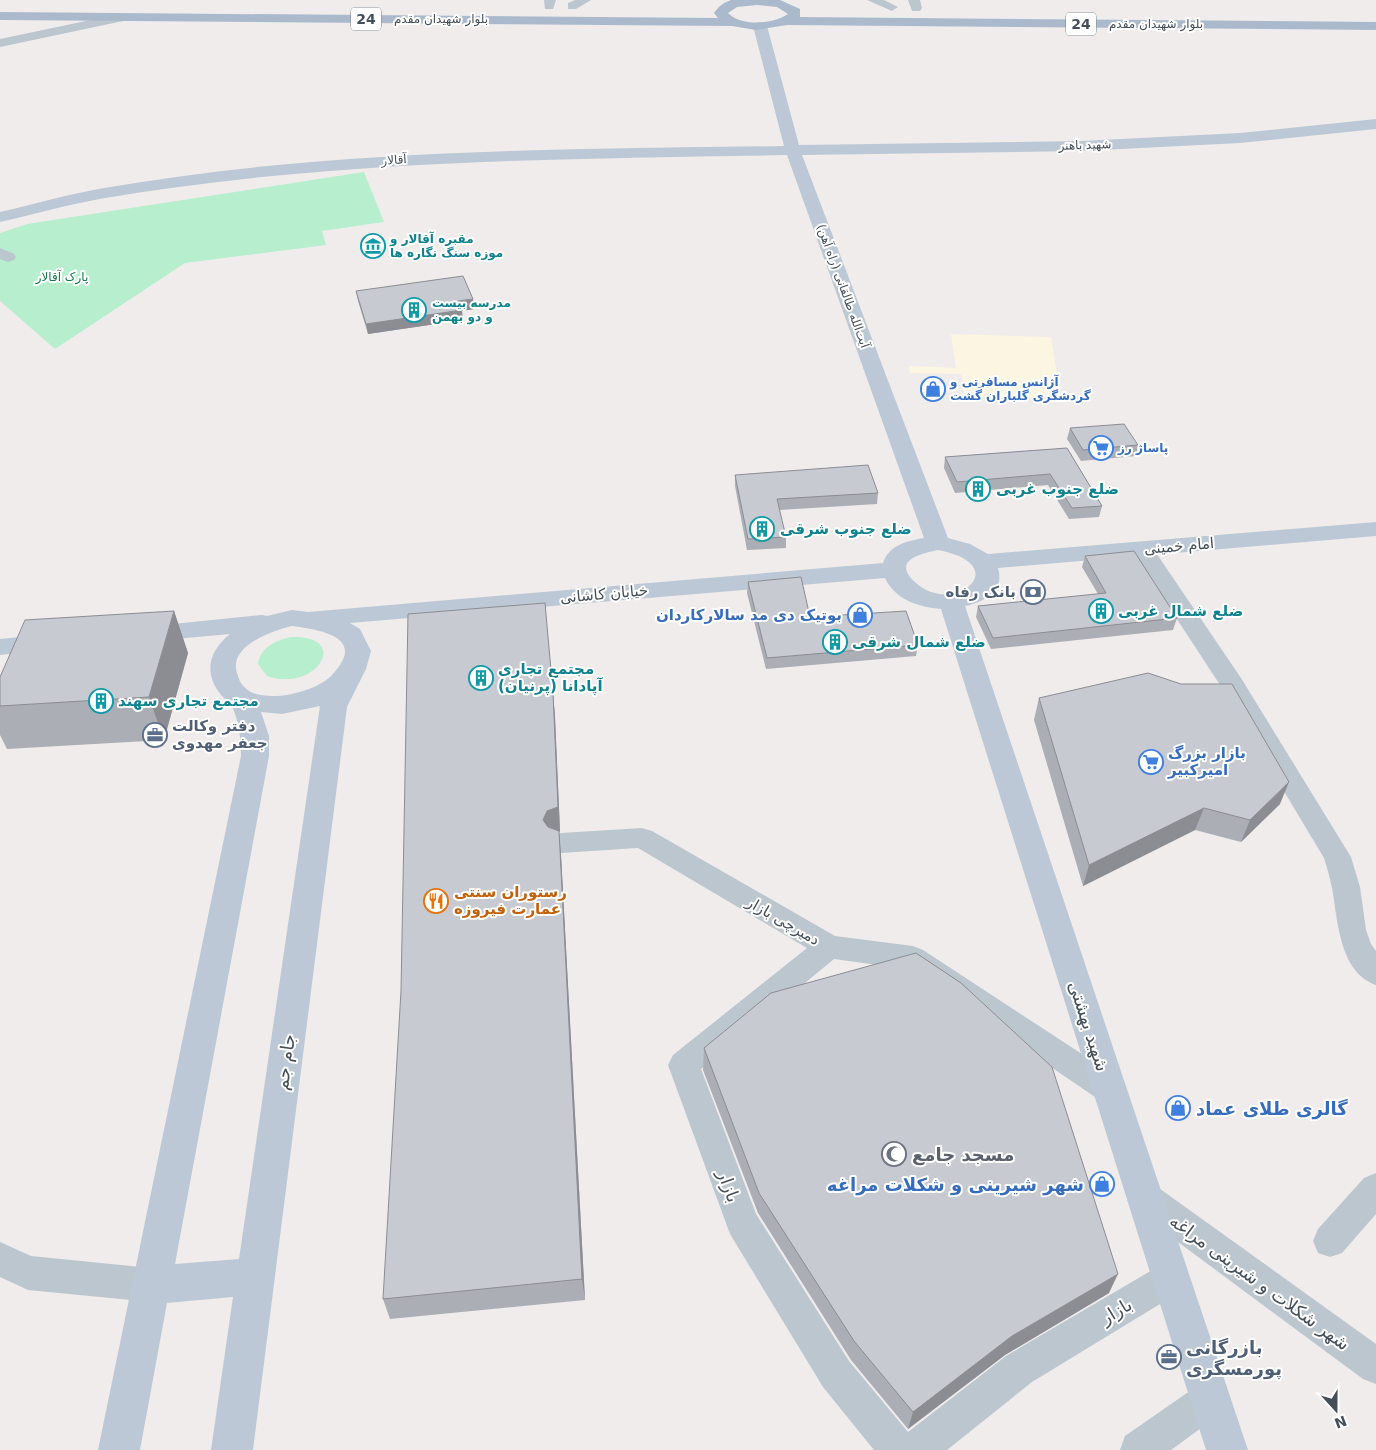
<svg xmlns="http://www.w3.org/2000/svg" width="1376" height="1450" font-family="'DejaVu Sans','Noto Sans Arabic',sans-serif">
<style>
.commercial{fill:#fcf5e2}
.green{fill:#b7efce}
.lines{fill:none;stroke-linecap:round;stroke-linejoin:round}
.street{fill:#bcc6cf;fill-rule:evenodd}
.secondary{fill:#bdc8d6;fill-rule:evenodd}
.primary{fill:#aabacc;fill-rule:evenodd}
.wall{fill:#acaeb5}
.shaded-wall{fill:#8c8d93}
.building{fill:#c8cad2;stroke:#8c8d93}
.labels{text-anchor:middle;dominant-baseline:central;stroke-width:4;stroke-linejoin:round;paint-order:stroke}
.far-street-label{font-size:12px;fill:#444f5a;stroke:#fff}
.far-culture-label{font-size:12px;font-weight:bold;fill:#0d838f;stroke:#fff;text-anchor:start}
.far-park-label{font-size:12px;fill:#137c4b;stroke:#fff}
.far-shop-label{font-size:12px;font-weight:bold;fill:#366cbe;stroke:#fff;text-anchor:start}
.shield{fill:#fff;stroke:#7c848c;stroke-width:1}
.shield-label{font-size:14px;font-weight:bold;fill:#444f5a}
.culture-label{font-size:15px;font-weight:bold;fill:#0d838f;stroke:#fff;text-anchor:start}
.street-label{font-size:15px;fill:#444f5a;stroke:#fff}
.service-label{font-size:15px;font-weight:bold;fill:#4e5e75;stroke:#fff;text-anchor:end}
.shop-label{font-size:15px;font-weight:bold;fill:#366cbe;stroke:#fff;text-anchor:end}
.food-label{font-size:15px;font-weight:bold;fill:#c56008;stroke:#fff;text-anchor:start}
.near-street-label{font-size:18px;fill:#444f5a;stroke:#fff}
.near-shop-label{font-size:18px;font-weight:bold;fill:#366cbe;stroke:#fff;text-anchor:start}
.near-worship-label{font-size:18px;font-weight:bold;fill:#5b616d;stroke:#fff;text-anchor:start}
.near-service-label{font-size:18px;font-weight:bold;fill:#4e5e75;stroke:#fff;text-anchor:start}
</style>
<rect width="100%" height="100%" fill="#efeceb"/>
<path class="commercial" d="M 951,334 L 1051,337 L 1061,397 L 965,397 L 961,374 L 910,373 L 909,366 L 956,368 Z"/>
<g class="green">
<path d="M 364,172 L 384,222 L 322,231 L 326,245 L 185,263 L 55,349 L 0,301 L 0,233 L 27,224 Z"/>
<path d="M 291,637 C 352,635 317,693 267,676 L 258,664 C 260,647 275,641 291,637 Z"/>
</g>
<g class="lines">
<g class="street">
<path d="M 544,0 L 556,0 L 553,9 L 545,9 Z"/>
<path d="M 575,0 L 591,0 L 576,9 L 568,9 L 568,3 Z"/>
<path d="M 867,0 L 884,0 L 898,7 L 892,11 Z"/>
<path d="M 908,0 L 920,0 L 922,8 L 920,11 L 912,11 Z"/>
<path d="M 124,13 L 130,17 L 128,20 L 0,47 L 0,39 Z"/>
<path d="M 0,248 L 14,254 L 16,257 L 14,260 L 8,262 L 0,259 Z"/>
<path d="M 1142,542 L 1150,544 L 1241,678 L 1351,857 L 1360,887 L 1366,930 L 1371,944 L 1376,951 L 1376,985 C 1339,972 1338,920 1332,888 C 1330,878 1327,868 1324,858 L 1222,688 L 1131,549 L 1134,544 Z"/>
<path d="M 642,828 L 652,831 L 835,936 L 913,946 L 923,950 L 1120,1079 L 1125,1089 L 1120,1099 L 1109,1103 L 1098,1099 L 907,969 L 834,959 L 701,1069 L 756,1214 L 849,1361 L 908,1432 L 1006,1356 L 1159,1266 L 1171,1261 L 1183,1266 L 1189,1278 L 1183,1290 L 1032,1382 L 947,1450 L 874,1450 L 823,1387 L 730,1234 L 668,1065 L 673,1055 L 807,948 L 638,848 L 561,853 L 551,850 L 547,843 L 551,836 L 561,833 Z"/>
<path d="M 1376,1173 L 1376,1214 L 1342,1253 L 1330,1257 L 1318,1253 L 1313,1241 L 1318,1229 L 1364,1178 Z"/>
<path d="M 1144,1181 L 1156,1186 L 1376,1344 L 1376,1384 L 1363,1379 L 1132,1208 L 1127,1197 L 1132,1186 Z"/>
<path d="M 0,1242 L 31,1256 L 151,1268 L 163,1273 L 169,1285 L 163,1297 L 151,1302 L 28,1290 L 0,1277 Z"/>
<path d="M 1210,1380 L 1223,1386 L 1229,1399 L 1223,1412 L 1171,1450 L 1120,1450 L 1125,1436 L 1197,1386 Z"/>
</g>
<g class="secondary">
<path d="M 760,22 L 767,26 L 799,145 L 1081,141 L 1240,133 L 1376,119 L 1376,129 L 1240,143 L 1081,151 L 802,155 L 948,538 L 970,544 L 988,554 L 1376,522 L 1376,536 L 998,568 C 1005,591 984,602 965,606 L 1248,1450 L 1206,1450 L 941,609 C 919,607 895,600 885,578 L 350,623 L 360,629 L 371,651 L 366,669 L 347,707 L 253,1450 L 211,1450 L 233,1297 L 167,1303 L 140,1450 L 98,1450 L 241,756 C 241,739 239,722 232,706 C 230,702 224,699 221,695 C 203,673 209,651 230,634 L 143,642 L 134,640 L 130,634 L 134,628 L 262,615 L 267,616 L 292,610 L 308,612 L 883,563 C 889,545 907,541 924,538 L 787,155 C 559,159 330,160 105,198 C 70,204 35,214 0,222 L 0,212 C 35,204 69,194 104,188 C 329,149 557,149 784,146 L 753,26 ZM 938,550 C 1016,565 954,617 916,583 C 891,561 919,554 938,550 ZM 292,626 C 321,630 368,637 332,675 C 316,692 270,703 249,691 C 242,686 239,681 237,673 C 228,646 272,631 292,626 ZM 320,706 L 239,1259 L 175,1264 L 269,756 L 269,736 L 261,712 L 282,714 Z"/>
<path d="M 51,634 L 60,636 L 64,642 L 60,648 L 0,655 L 0,639 Z"/>
</g>
<path class="primary" d="M 731,0 L 780,0 L 800,9 L 800,17 L 1376,22 L 1376,30 L 787,25 L 756,30 L 732,26 L 0,20 L 0,12 L 718,18 L 714,13 C 719,6 723,3 731,0 ZM 757,5 L 777,7 L 788,14 C 774,24 741,27 728,13 L 737,7 Z"/>
</g>
<g class="wall">
<path d="M 356,291 L 473,299 L 474,309 L 462,311 L 463,320 L 368,334 L 358,301 Z"/>
<path d="M 1070,428 L 1138,445 L 1136,456 L 1081,461 L 1067,439 Z"/>
<path d="M 1067,448 L 1102,506 L 1099,517 L 1069,519 L 1048,485 L 955,493 L 944,468 L 945,457 Z"/>
<path d="M 735,475 L 878,493 L 877,504 L 779,510 L 786,537 L 786,548 L 747,550 L 735,486 Z"/>
<path d="M 1085,556 L 1177,618 L 1173,630 L 991,649 L 976,617 L 978,606 L 1098,594 L 1082,567 Z"/>
<path d="M 748,582 L 810,617 L 918,645 L 916,656 L 766,669 L 747,593 Z"/>
<path d="M 545,603 L 555,717 L 560,831 L 559,832 L 561,855 L 585,1300 L 390,1319 L 383,1299 Z"/>
<path d="M 174,611 L 188,653 L 164,740 L 7,749 L 0,735 L 0,677 Z"/>
<path d="M 1039,698 L 1280,804 L 1241,842 L 1195,830 L 1083,886 L 1034,720 Z"/>
<path d="M 704,1048 L 1109,1293 L 1005,1355 L 908,1429 L 851,1360 L 758,1213 L 703,1070 Z"/>
</g>
<g class="shaded-wall">
<path d="M 473,299 L 474,309 L 462,311 L 463,320 L 368,334 L 366,324 L 458,301 Z"/>
<path d="M 174,611 L 188,653 L 164,740 L 149,697 Z"/>
<path d="M 553,693 L 555,717 L 560,831 L 559,832 L 561,855 L 585,1300 L 582,1279 L 549,835 L 543,820 Z"/>
<path d="M 1289,782 L 1280,804 L 1241,842 L 1250,820 Z"/>
<path d="M 1204,808 L 1195,830 L 1083,886 L 1089,865 Z"/>
<path d="M 1118,1274 L 1109,1293 L 1005,1355 L 908,1429 L 913,1412 L 1012,1336 Z"/>
</g>
<g class="building">
<path d="M 463,276 L 473,299 L 458,301 L 462,310 L 366,324 L 356,291 Z"/>
<path d="M 1124,424 L 1138,445 L 1083,450 L 1070,428 Z"/>
<path d="M 1067,448 L 1102,506 L 1072,508 L 1050,474 L 957,482 L 945,457 Z"/>
<path d="M 868,465 L 878,493 L 777,499 L 786,537 L 748,539 L 735,475 Z"/>
<path d="M 1134,551 L 1177,618 L 993,638 L 978,606 L 1106,593 L 1085,556 Z"/>
<path d="M 801,577 L 810,617 L 906,611 L 918,645 L 767,658 L 748,582 Z"/>
<path d="M 545,603 L 553,693 L 558,807 L 547,811 L 543,820 L 548,827 L 559,831 L 582,1279 L 383,1299 L 401,991 L 408,614 Z"/>
<path d="M 174,611 L 149,697 L 0,706 L 0,677 L 25,620 Z"/>
<path d="M 1148,673 L 1181,684 L 1232,684 L 1289,782 L 1250,820 L 1204,808 L 1089,865 L 1039,698 Z"/>
<path d="M 916,953 L 961,983 L 1052,1067 L 1118,1274 L 1012,1336 L 913,1412 L 854,1341 L 759,1193 L 704,1048 L 771,993 Z"/>
</g>
<defs>
<symbol id="museum-ring" viewBox="-11 -11 22 22"><circle r="9.5" fill="#fff" stroke="#0f9aa8" stroke-width="1.5"/><path d="M0-6L6-3V-2H-6V-3ZM-5-1h2V3h-2ZM-1-1h2V3h-2ZM3-1h2V3H3ZM-6 4H6V6H-6Z" fill="#0f9aa8"/></symbol>
<symbol id="building-ring" viewBox="-11 -11 22 22"><circle r="9.5" fill="#fff" stroke="#0f9aa8" stroke-width="1.5"/><path d="M-4-6H4V6H1V3H-1V6H-4ZM-2.5-4.3h1.7v1.8h-1.7ZM.8-4.3h1.7v1.8H.8ZM-2.5-1h1.7V.8h-1.7ZM.8-1h1.7V.8H.8Z" fill="#0f9aa8"/></symbol>
<symbol id="shop-ring" viewBox="-11 -11 22 22"><circle r="9.5" fill="#fff" stroke="#3f7fe0" stroke-width="1.5"/><path d="M-5-2.5h2.3a2.7 3.5 0 0 1 5.4 0H5L5.5 6h-11ZM-1.5-2.5h3a1.5 2.3 0 0 0-3 0Z" fill="#3f7fe0"/></symbol>
<symbol id="supermarket-ring" viewBox="-11 -11 22 22"><circle r="9.5" fill="#fff" stroke="#3f7fe0" stroke-width="1.5"/><path d="M-6-5.5h2.5l.6 2H6L4.5 2H-2.5L-4.4-4H-6ZM-1.5 3.2a1.3 1.3 0 1 0 .1 0ZM3 3.2a1.3 1.3 0 1 0 .1 0Z" fill="#3f7fe0"/></symbol>
<symbol id="bank-ring" viewBox="-11 -11 22 22"><circle r="9.5" fill="#fff" stroke="#5c6f8a" stroke-width="1.5"/><path d="M-6-4H6V4H-6ZM0-2.3a2.3 2.3 0 1 0 0 4.6a2.3 2.3 0 1 0 0-4.6Z" fill="#5c6f8a"/></symbol>
<symbol id="office-ring" viewBox="-11 -11 22 22"><circle r="9.5" fill="#fff" stroke="#5c6f8a" stroke-width="1.5"/><path d="M-6-3h4V-5.5h4V-3h4V5H-6ZM-1-4.5V-3h2v-1.5ZM-6 0V1H6V0Z" fill="#5c6f8a"/></symbol>
<symbol id="restaurant-ring" viewBox="-11 -11 22 22"><circle r="9.5" fill="#fff" stroke="#e8710a" stroke-width="1.5"/><path d="M-5-6h1v4h1v-4h1v4h1v-4h1v5L-1.5 .5V6h-2V.5L-5-1ZM5-6V6H3V1.5H1.5Q1.5-4 5-6Z" fill="#e8710a"/></symbol>
<symbol id="mosque-ring" viewBox="-11 -11 22 22"><circle r="9.5" fill="#fff" stroke="#6b7280" stroke-width="1.5"/><path d="M3.5-4.9A6 6 0 1 0 3.5 4.9A5 5 0 1 1 3.5-4.9Z" fill="#6b7280"/></symbol>
</defs>
<g fill-rule="evenodd">
<use href="#museum-ring" x="359" y="232" width="28" height="28"/>
<use href="#building-ring" x="400" y="296" width="28" height="28"/>
<use href="#shop-ring" x="919" y="375" width="28" height="28"/>
<use href="#supermarket-ring" x="1087" y="434" width="28" height="28"/>
<use href="#building-ring" x="964" y="475" width="28" height="28"/>
<use href="#building-ring" x="748" y="515" width="28" height="28"/>
<use href="#bank-ring" x="1019" y="578" width="28" height="28"/>
<use href="#building-ring" x="1087" y="597" width="28" height="28"/>
<use href="#shop-ring" x="846" y="601" width="28" height="28"/>
<use href="#building-ring" x="821" y="628" width="28" height="28"/>
<use href="#building-ring" x="467" y="664" width="28" height="28"/>
<use href="#building-ring" x="87" y="687" width="28" height="28"/>
<use href="#office-ring" x="141" y="721" width="28" height="28"/>
<use href="#supermarket-ring" x="1137" y="748" width="28" height="28"/>
<use href="#restaurant-ring" x="422" y="887" width="28" height="28"/>
<use href="#shop-ring" x="1164" y="1094" width="28" height="28"/>
<use href="#mosque-ring" x="880" y="1140" width="28" height="28"/>
<use href="#shop-ring" x="1088" y="1170" width="28" height="28"/>
<use href="#office-ring" x="1155" y="1343" width="28" height="28"/>
</g>
<g class="labels">
<g class="far-street-label">
<text x="441" y="19">بلوار شهیدان مقدم</text>
<text x="1156" y="24">بلوار شهیدان مقدم</text>
<text transform="translate(1085 145) rotate(-2)">شهید باهنر</text>
<text transform="translate(394 160) rotate(-4)">آقالار</text>
<text transform="translate(843 286) rotate(70)">(راه آهن) آیت‌الله طالقانی</text>
</g>
<g class="far-culture-label">
<text x="390" y="239">مقبره آقالار و<tspan x="390" dy="14">موزه سنگ نگاره ها</tspan></text>
<text x="432" y="303">مدرسه بیست<tspan x="432" dy="14">و دو بهمن</tspan></text>
</g>
<g class="far-park-label">
<text x="62" y="277">پارک آقالار</text>
</g>
<g class="far-shop-label">
<text x="950" y="382">آژانس مسافرتی و<tspan x="950" dy="14">گردشگری گلباران گشت</tspan></text>
<text x="1118" y="448">پاساژ رز</text>
</g>
<g class="shield">
<rect x="351" y="7.5" width="30" height="23" rx="4"/>
<rect x="1066" y="12.5" width="30" height="23" rx="4"/>
</g>
<g class="shield-label">
<text x="366" y="19">24</text>
<text x="1081" y="24">24</text>
</g>
<g class="culture-label">
<text x="996" y="489">ضلع جنوب غربی</text>
<text x="780" y="529">ضلع جنوب شرقی</text>
<text x="1118" y="611">ضلع شمال غربی</text>
<text x="852" y="642">ضلع شمال شرقی</text>
<text x="498" y="669">مجتمع تجاری<tspan x="498" dy="17">آپادانا (پرنیان)</tspan></text>
<text x="118" y="701">مجتمع تجاری سهند</text>
</g>
<g class="street-label">
<text transform="translate(1179 546) rotate(-5)">امام خمینی</text>
<text transform="translate(604 594) rotate(-5)">خیابان کاشانی</text>
<text transform="translate(783 921) rotate(30)">دمیرچی بازار</text>
</g>
<g class="service-label">
<text x="1016" y="592">بانک رفاه</text>
<text x="172" y="726" text-anchor="start">دفتر وکالت<tspan x="172" dy="17">جعفر مهدوی</tspan></text>
</g>
<g class="shop-label">
<text x="842" y="615">بوتیک دی مد سالارکاردان</text>
<text x="1168" y="753" text-anchor="start">بازار بزرگ<tspan x="1168" dy="17">امیرکبیر</tspan></text>
</g>
<g class="food-label">
<text x="454" y="892">رستوران سنتی<tspan x="454" dy="17">عمارت فیروزه</tspan></text>
</g>
<g class="near-street-label">
<text transform="translate(1089 1026) rotate(72)">شهید بهشتی</text>
<text transform="translate(285 1062) rotate(-82)">جام جم</text>
<text transform="translate(729 1186) rotate(70)">بازار</text>
<text transform="translate(1260 1282) rotate(36)">شهر شکلات و شیرینی مراغه</text>
<text transform="translate(1116 1311) rotate(-31)">بازار</text>
</g>
<g class="near-shop-label">
<text x="1196" y="1108">گالری طلای عماد</text>
<text x="1084" y="1184" text-anchor="end">شهر شیرینی و شکلات مراغه</text>
</g>
<g class="near-worship-label">
<text x="912" y="1154">مسجد جامع</text>
</g>
<g class="near-service-label">
<text x="1186" y="1347">بازرگانی<tspan x="1186" dy="21">پورمسگری</tspan></text>
</g>
</g>
<g transform="translate(1336 1410) rotate(159)" stroke="#ffffff" stroke-width="4" paint-order="stroke">
<path d="M0-4L9 19L0 12L-9 19Z" fill="#444f5a"/>
<text y="-8" font-size="14" font-weight="bold" text-anchor="middle" fill="#444f5a">N</text>
</g>
</svg>
